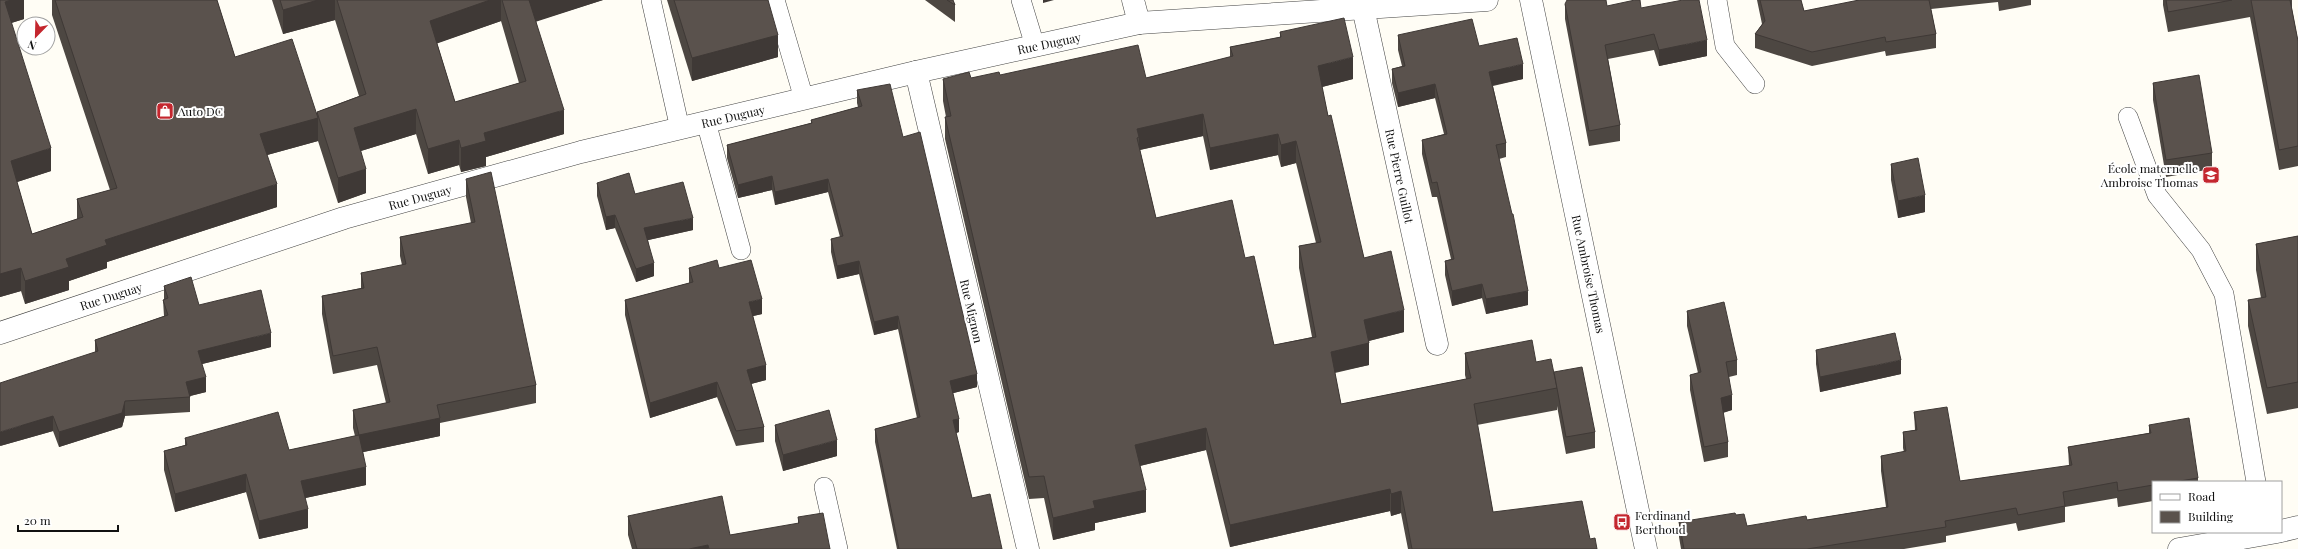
<svg xmlns="http://www.w3.org/2000/svg" width="2298" height="549" font-family="'Playfair Display',serif">
<style>
.lines{fill:none;stroke-linecap:round;stroke-linejoin:round}
.service-casing{stroke:#444;stroke-width:20}
.minor-casing{stroke:#444;stroke-width:23}
.tertiary-casing{stroke:#444;stroke-width:23}
.service{stroke:#fff;stroke-width:19}
.minor{stroke:#fff;stroke-width:22}
.tertiary{stroke:#fff;stroke-width:22}
.wall{fill:#4d4742;fill-rule:evenodd}
.shaded-wall{fill:#3f3936}
.building{fill:#5a524d;stroke:#3f3936;fill-rule:evenodd}
.labels{text-anchor:middle;dominant-baseline:central;stroke-width:4;stroke-linejoin:round;paint-order:stroke}
.street-label{font-size:12px;fill:#111;stroke:#fff}
.poi-label{font-size:12px;fill:#111;stroke:#fff;text-anchor:start}
</style>
<rect width="100%" height="100%" fill="#fffdf5"/>
<g class="lines">
<defs>
<g id="service">
<path d="M 651,0 L 680,129"/>
<path d="M 775,0 L 804,99"/>
<path d="M 1021,0 L 1035,46"/>
<path d="M 1717,0 L 1725,46 L 1755,84"/>
<path d="M 2128,117 L 2157,195 L 2201,250 L 2224,294 L 2256,482"/>
<path d="M 706,122 L 741,250"/>
<path d="M 824,487 L 838,549"/>
</g>
<g id="minor">
<path d="M 1133,0 L 1139,23"/>
<path d="M 1363,8 L 1437,344"/>
<path d="M 916,72 L 1028,549"/>
<path d="M 0,333 L 344,218 L 581,152 L 916,72 L 1139,23 L 1487,0"/>
<path d="M 2281,531 L 2298,527"/>
<path d="M 2179,549 L 2277,532"/>
</g>
<path id="tertiary" d="M 1531,0 L 1646,549"/>
</defs>
<use href="#service" class="service-casing"/>
<use href="#minor" class="minor-casing"/>
<use href="#tertiary" class="tertiary-casing"/>
<use href="#service" class="service"/>
<use href="#minor" class="minor"/>
<use href="#tertiary" class="tertiary"/>
</g>
<g class="wall">
<path d="M 0,0 L 24,0 L 24,19 L 11,23 L 51,171 L 17,182 L 32,234 L 77,219 L 77,199 L 110,190 L 52,15 L 52,0 L 217,0 L 235,57 L 317,114 L 317,112 L 359,96 L 335,20 L 283,34 L 272,0 L 603,0 L 536,21 L 564,134 L 486,157 L 486,166 L 461,172 L 459,165 L 428,174 L 416,134 L 361,151 L 366,193 L 338,203 L 318,141 L 267,155 L 277,207 L 107,262 L 107,268 L 69,281 L 69,290 L 25,304 L 21,291 L 0,297 ZM 501,21 L 519,83 L 455,102 L 437,43 Z"/>
<path d="M 667,0 L 768,0 L 778,57 L 692,81 Z"/>
<path d="M 925,0 L 953,0 L 955,5 L 955,22 Z"/>
<path d="M 1757,0 L 1801,0 L 1804,11 L 1857,1 L 1857,0 L 2031,0 L 2031,5 L 1999,11 L 1998,2 L 1931,9 L 1936,34 L 1936,48 L 1886,56 L 1885,51 L 1812,66 L 1755,48 L 1755,34 L 1762,24 Z"/>
<path d="M 2163,0 L 2292,0 L 2292,9 L 2298,41 L 2298,166 L 2279,170 L 2250,17 L 2168,32 L 2163,5 Z"/>
<path d="M 1565,4 L 1607,6 L 1707,56 L 1659,66 L 1654,50 L 1608,59 L 1620,125 L 1620,141 L 1589,146 L 1565,19 Z"/>
<path d="M 1280,32 L 1353,79 L 1322,87 L 1328,116 L 1364,258 L 1404,332 L 1369,341 L 1369,365 L 1335,373 L 1341,404 L 1466,379 L 1465,375 L 1465,353 L 1536,362 L 1554,373 L 1595,432 L 1595,448 L 1566,454 L 1557,406 L 1557,410 L 1477,425 L 1493,512 L 1590,539 L 1597,549 L 1408,549 L 1401,513 L 1391,516 L 1390,511 L 1230,547 L 1206,450 L 1140,466 L 1146,512 L 1095,523 L 1095,530 L 1053,540 L 1044,498 L 1029,499 L 945,139 L 945,117 L 946,117 L 943,101 L 943,79 L 971,78 L 1000,75 L 1146,78 L 1230,57 L 1230,47 L 1280,37 ZM 1203,136 L 1210,170 L 1278,155 L 1281,167 L 1296,163 L 1316,243 L 1299,246 L 1299,268 L 1312,337 L 1274,345 L 1245,258 L 1156,218 L 1140,150 Z"/>
<path d="M 1398,35 L 1479,46 L 1523,79 L 1493,86 L 1506,143 L 1506,157 L 1499,159 L 1528,305 L 1486,314 L 1482,298 L 1452,306 L 1445,275 L 1445,261 L 1451,259 L 1437,197 L 1432,197 L 1422,154 L 1422,140 L 1444,134 L 1435,98 L 1398,107 L 1392,83 L 1392,69 L 1402,66 L 1398,50 Z"/>
<path d="M 2153,83 L 2212,153 L 2212,169 L 2166,177 L 2153,100 Z"/>
<path d="M 857,90 L 903,137 L 977,387 L 953,393 L 959,432 L 956,433 L 972,498 L 1002,549 L 897,549 L 875,442 L 875,429 L 917,418 L 898,329 L 874,335 L 859,274 L 837,279 L 831,252 L 831,239 L 840,237 L 828,192 L 775,205 L 772,190 L 738,198 L 727,158 L 727,145 L 811,123 L 811,120 L 858,107 L 857,103 Z"/>
<path d="M 1891,164 L 1925,212 L 1898,218 L 1891,180 Z"/>
<path d="M 466,179 L 536,385 L 536,403 L 440,423 L 440,436 L 363,452 L 366,485 L 305,498 L 308,528 L 259,539 L 246,492 L 175,512 L 164,470 L 164,451 L 185,445 L 185,438 L 289,450 L 355,436 L 353,428 L 353,410 L 386,403 L 377,365 L 333,374 L 322,314 L 322,296 L 361,288 L 361,273 L 402,265 L 400,256 L 400,237 L 471,223 L 466,197 Z"/>
<path d="M 597,183 L 635,194 L 693,230 L 648,240 L 654,276 L 636,282 L 615,228 L 606,230 L 597,196 Z"/>
<path d="M 2298,236 L 2298,408 L 2267,414 L 2248,326 L 2248,300 L 2261,298 L 2256,270 L 2256,244 Z"/>
<path d="M 689,268 L 719,268 L 762,314 L 753,316 L 766,380 L 751,384 L 764,427 L 764,442 L 736,446 L 717,397 L 650,418 L 625,315 L 625,300 L 689,283 Z"/>
<path d="M 164,286 L 199,305 L 271,347 L 202,364 L 206,392 L 190,396 L 190,412 L 125,416 L 122,427 L 59,447 L 53,431 L 0,446 L 95,352 L 95,340 L 164,316 L 163,300 L 164,300 Z"/>
<path d="M 1687,311 L 1737,360 L 1737,375 L 1729,377 L 1732,410 L 1723,413 L 1728,442 L 1728,457 L 1704,462 L 1690,390 L 1690,375 L 1698,373 L 1687,326 Z"/>
<path d="M 1816,350 L 1901,374 L 1820,392 L 1816,364 Z"/>
<path d="M 1914,412 L 1960,481 L 2069,466 L 2068,447 L 2149,433 L 2149,425 L 2198,478 L 2198,482 L 2153,482 L 2153,501 L 2118,507 L 2117,498 L 2065,507 L 2065,522 L 2018,531 L 2016,523 L 1946,536 L 1946,542 L 1904,549 L 1681,549 L 1679,537 L 1679,522 L 1736,515 L 1747,526 L 1807,520 L 1886,507 L 1881,471 L 1881,456 L 1904,452 L 1903,448 L 1903,432 L 1915,430 Z"/>
<path d="M 775,425 L 837,456 L 783,471 L 775,441 Z"/>
<path d="M 628,516 L 730,535 L 798,524 L 798,517 L 830,549 L 632,549 L 628,535 Z"/>
</g>
<g class="shaded-wall">
<path d="M 11,0 L 24,0 L 24,19 L 5,25 L 5,2 Z"/>
<path d="M 318,0 L 335,0 L 335,20 L 283,34 L 283,10 Z"/>
<path d="M 490,0 L 501,0 L 501,21 L 430,46 L 430,21 Z"/>
<path d="M 529,0 L 603,0 L 529,24 Z"/>
<path d="M 1043,0 L 1054,0 L 1043,3 Z"/>
<path d="M 778,35 L 778,57 L 692,81 L 692,58 Z"/>
<path d="M 1707,40 L 1707,56 L 1659,66 L 1659,50 Z"/>
<path d="M 1353,57 L 1353,79 L 1318,88 L 1318,66 Z"/>
<path d="M 1523,64 L 1523,79 L 1489,86 L 1489,72 Z"/>
<path d="M 1435,84 L 1435,98 L 1398,107 L 1398,93 Z"/>
<path d="M 416,109 L 416,134 L 354,153 L 354,128 Z"/>
<path d="M 564,110 L 564,134 L 486,157 L 486,166 L 461,172 L 461,148 L 484,133 Z"/>
<path d="M 1203,114 L 1203,136 L 1139,150 L 1139,137 L 1137,129 Z"/>
<path d="M 318,118 L 318,141 L 260,157 L 260,134 Z"/>
<path d="M 1278,134 L 1278,155 L 1210,170 L 1210,148 Z"/>
<path d="M 459,140 L 459,165 L 428,174 L 428,149 Z"/>
<path d="M 1296,141 L 1296,163 L 1281,167 L 1281,145 Z"/>
<path d="M 51,148 L 51,171 L 11,184 L 11,161 Z"/>
<path d="M 366,169 L 366,193 L 338,203 L 338,178 Z"/>
<path d="M 772,176 L 772,190 L 738,198 L 738,185 Z"/>
<path d="M 828,179 L 828,192 L 775,205 L 775,192 Z"/>
<path d="M 277,184 L 277,207 L 107,262 L 107,268 L 69,281 L 69,290 L 25,304 L 25,281 L 66,259 L 105,240 Z"/>
<path d="M 1925,195 L 1925,212 L 1898,218 L 1898,201 Z"/>
<path d="M 615,215 L 615,228 L 606,230 L 606,217 Z"/>
<path d="M 693,218 L 693,230 L 644,241 L 644,228 Z"/>
<path d="M 859,261 L 859,274 L 837,279 L 837,266 Z"/>
<path d="M 654,263 L 654,276 L 636,282 L 636,269 Z"/>
<path d="M 21,268 L 21,291 L 0,297 L 0,274 Z"/>
<path d="M 1482,284 L 1482,298 L 1452,306 L 1452,291 Z"/>
<path d="M 1528,291 L 1528,305 L 1486,314 L 1486,299 Z"/>
<path d="M 762,299 L 762,314 L 749,317 L 749,302 Z"/>
<path d="M 1404,310 L 1404,332 L 1364,342 L 1364,320 Z"/>
<path d="M 898,316 L 898,329 L 874,335 L 874,322 Z"/>
<path d="M 271,333 L 271,347 L 198,365 L 198,351 Z"/>
<path d="M 1369,343 L 1369,365 L 1331,373 L 1331,352 Z"/>
<path d="M 1901,360 L 1901,374 L 1820,392 L 1820,377 Z"/>
<path d="M 766,365 L 766,380 L 747,385 L 747,370 Z"/>
<path d="M 977,374 L 977,387 L 950,394 L 950,381 Z"/>
<path d="M 206,377 L 206,392 L 186,397 L 186,382 Z"/>
<path d="M 717,382 L 717,397 L 650,418 L 650,403 Z"/>
<path d="M 1732,395 L 1732,410 L 1721,413 L 1721,398 Z"/>
<path d="M 125,401 L 125,416 L 122,427 L 59,447 L 59,432 Z"/>
<path d="M 53,416 L 53,431 L 0,446 L 0,432 Z"/>
<path d="M 440,418 L 440,436 L 359,453 L 359,435 Z"/>
<path d="M 959,419 L 959,432 L 953,434 L 953,420 Z"/>
<path d="M 1206,428 L 1206,450 L 1135,467 L 1135,445 Z"/>
<path d="M 837,440 L 837,456 L 783,471 L 783,455 Z"/>
<path d="M 366,467 L 366,485 L 301,499 L 301,481 Z"/>
<path d="M 246,474 L 246,492 L 175,512 L 175,494 Z"/>
<path d="M 1390,489 L 1390,511 L 1230,547 L 1230,525 Z"/>
<path d="M 1146,490 L 1146,512 L 1095,523 L 1095,530 L 1053,540 L 1053,518 L 1093,501 Z"/>
<path d="M 1401,491 L 1401,513 L 1391,516 L 1391,494 Z"/>
<path d="M 308,509 L 308,528 L 259,539 L 259,521 Z"/>
<path d="M 708,545 L 708,549 L 689,549 Z"/>
</g>
<g class="building">
<path d="M 0,0 L 11,0 L 5,2 L 51,148 L 11,161 L 32,234 L 83,217 L 77,199 L 117,188 L 55,0 L 217,0 L 235,57 L 292,39 L 318,118 L 260,134 L 277,184 L 105,240 L 107,245 L 66,259 L 69,267 L 25,281 L 21,268 L 0,274 Z"/>
<path d="M 280,0 L 318,0 L 283,10 Z"/>
<path d="M 337,0 L 490,0 L 430,21 L 455,102 L 526,81 L 502,0 L 529,0 L 564,110 L 484,133 L 486,141 L 461,148 L 459,140 L 428,149 L 416,109 L 354,128 L 366,169 L 338,178 L 317,112 L 366,94 Z"/>
<path d="M 674,0 L 768,0 L 778,35 L 692,58 Z"/>
<path d="M 947,0 L 953,0 L 955,5 Z"/>
<path d="M 1567,0 L 1606,0 L 1607,6 L 1635,0 L 1640,0 L 1641,8 L 1683,0 L 1699,0 L 1707,40 L 1659,50 L 1654,34 L 1605,45 L 1620,125 L 1589,131 L 1565,4 Z"/>
<path d="M 1760,0 L 1801,0 L 1804,11 L 1859,0 L 1929,0 L 1936,34 L 1886,42 L 1885,37 L 1812,52 L 1755,34 L 1765,21 Z"/>
<path d="M 2166,0 L 2232,0 L 2168,12 Z"/>
<path d="M 2251,0 L 2290,0 L 2298,41 L 2298,146 L 2279,150 Z"/>
<path d="M 1344,18 L 1353,57 L 1318,66 L 1328,116 L 1331,115 L 1364,258 L 1391,251 L 1404,310 L 1364,320 L 1369,343 L 1331,352 L 1341,404 L 1471,378 L 1465,353 L 1532,340 L 1536,362 L 1551,359 L 1557,388 L 1474,404 L 1493,512 L 1582,501 L 1590,539 L 1595,538 L 1597,549 L 1412,549 L 1401,491 L 1391,494 L 1390,489 L 1230,525 L 1206,428 L 1135,445 L 1146,490 L 1093,501 L 1095,508 L 1053,518 L 1044,476 L 1029,477 L 945,117 L 951,116 L 943,79 L 969,72 L 971,78 L 999,72 L 1000,75 L 1138,45 L 1146,78 L 1233,56 L 1230,47 L 1281,37 L 1280,32 ZM 1203,114 L 1210,148 L 1278,134 L 1281,145 L 1296,141 L 1321,242 L 1299,246 L 1316,337 L 1274,345 L 1254,256 L 1245,258 L 1232,200 L 1156,218 L 1137,138 L 1139,137 L 1137,129 Z"/>
<path d="M 1472,19 L 1479,46 L 1517,38 L 1523,64 L 1489,72 L 1506,143 L 1496,145 L 1512,214 L 1513,214 L 1528,291 L 1486,299 L 1482,284 L 1452,291 L 1445,261 L 1454,259 L 1437,182 L 1432,183 L 1422,140 L 1447,134 L 1435,84 L 1398,93 L 1392,69 L 1405,66 L 1398,35 Z"/>
<path d="M 2199,75 L 2212,153 L 2166,160 L 2153,83 Z"/>
<path d="M 890,84 L 903,137 L 920,132 L 977,374 L 950,381 L 959,419 L 953,420 L 972,498 L 990,494 L 1002,549 L 899,549 L 875,429 L 920,417 L 898,316 L 874,322 L 859,261 L 837,266 L 831,239 L 843,236 L 828,179 L 775,192 L 772,176 L 738,185 L 727,145 L 812,123 L 811,120 L 862,106 L 857,90 Z"/>
<path d="M 1918,158 L 1925,195 L 1898,201 L 1891,164 Z"/>
<path d="M 491,172 L 536,385 L 437,405 L 440,418 L 359,435 L 366,467 L 301,481 L 308,509 L 259,521 L 246,474 L 175,494 L 164,451 L 187,445 L 185,438 L 278,412 L 289,450 L 359,435 L 353,410 L 390,402 L 377,347 L 333,356 L 322,296 L 364,288 L 361,273 L 406,264 L 400,237 L 475,222 L 466,179 Z"/>
<path d="M 629,173 L 635,194 L 683,182 L 693,218 L 644,228 L 654,263 L 636,269 L 615,215 L 606,217 L 597,183 Z"/>
<path d="M 2298,236 L 2298,382 L 2267,388 L 2248,300 L 2266,297 L 2256,244 Z"/>
<path d="M 717,260 L 719,268 L 751,260 L 762,299 L 749,302 L 766,365 L 747,370 L 764,427 L 736,431 L 717,382 L 650,403 L 625,300 L 693,282 L 689,268 Z"/>
<path d="M 191,277 L 199,305 L 261,290 L 271,333 L 198,351 L 206,377 L 186,382 L 190,397 L 125,401 L 122,413 L 59,432 L 53,416 L 0,432 L 0,383 L 98,351 L 95,340 L 168,315 L 163,300 L 168,298 L 164,286 Z"/>
<path d="M 1724,302 L 1737,360 L 1726,362 L 1732,395 L 1721,398 L 1728,442 L 1704,447 L 1690,375 L 1701,372 L 1687,311 Z"/>
<path d="M 1895,333 L 1901,360 L 1820,377 L 1816,350 Z"/>
<path d="M 1582,367 L 1595,432 L 1566,437 L 1554,372 Z"/>
<path d="M 1947,407 L 1960,481 L 2072,465 L 2068,447 L 2151,433 L 2149,425 L 2189,418 L 2198,478 L 2174,482 L 2153,482 L 2153,485 L 2118,491 L 2117,482 L 2063,492 L 2065,506 L 2018,515 L 2016,508 L 1945,521 L 1946,527 L 1807,549 L 1684,549 L 1679,522 L 1735,513 L 1736,515 L 1744,514 L 1747,526 L 1806,516 L 1807,520 L 1888,507 L 1881,456 L 1906,451 L 1903,432 L 1917,430 L 1914,412 Z"/>
<path d="M 829,410 L 837,440 L 783,455 L 775,425 Z"/>
<path d="M 722,496 L 730,535 L 799,523 L 798,517 L 823,513 L 830,549 L 709,549 L 708,545 L 689,549 L 637,549 L 628,516 Z"/>
</g>
<defs>
<symbol id="shop-square" viewBox="-11 -11 22 22"><rect x="-9" y="-9" width="18" height="18" rx="4" fill="#c4262e" stroke="#fff"/><path d="M-5-2.5h2.3a2.7 3.5 0 0 1 5.4 0H5L5.5 6h-11ZM-1.5-2.5h3a1.5 2.3 0 0 0-3 0Z" fill="#fff"/></symbol>
<symbol id="school-square" viewBox="-11 -11 22 22"><rect x="-9" y="-9" width="18" height="18" rx="4" fill="#c4262e" stroke="#fff"/><path d="M0-5L7-2L0 1L-7-2ZM-4 1L0 2.5L4 1V4Q0 6-4 4Z" fill="#fff"/></symbol>
<symbol id="bus-square" viewBox="-11 -11 22 22"><rect x="-9" y="-9" width="18" height="18" rx="4" fill="#c4262e" stroke="#fff"/><path d="M-5-6H5V4H4V6H2V4H-2V6H-4V4H-5ZM-3.5-4V0h7V-4ZM-3.5 1.2v1.5H-2V1.2ZM2 1.2v1.5H3.5V1.2Z" fill="#fff"/></symbol>
</defs>
<g fill-rule="evenodd">
<use href="#shop-square" x="155" y="101" width="20" height="20"/>
<use href="#school-square" x="2201" y="165" width="20" height="20"/>
<use href="#bus-square" x="1612" y="512" width="20" height="20"/>
</g>
<g class="labels">
<g class="street-label">
<text transform="translate(1049 43) rotate(-12)">Rue Duguay</text>
<text transform="translate(733 116) rotate(-13)">Rue Duguay</text>
<text transform="translate(1400 176) rotate(78)">Rue Pierre Guillot</text>
<text transform="translate(420 197) rotate(-15)">Rue Duguay</text>
<text transform="translate(1589 274) rotate(78)">Rue Ambroise Thomas</text>
<text transform="translate(111 296) rotate(-18)">Rue Duguay</text>
<text transform="translate(972 311) rotate(77)">Rue Mignon</text>
</g>
<g class="poi-label">
<text x="178" y="111">Auto DC</text>
<text x="2198" y="168" text-anchor="end">École maternelle<tspan x="2198" dy="14">Ambroise Thomas</tspan></text>
<text x="1635" y="515">Ferdinand<tspan x="1635" dy="14">Berthoud</tspan></text>
</g>
</g>
<rect x="2152" y="481" width="130" height="52" fill="#ffffff" stroke="#a0a0a0"/>
<rect x="2160" y="494" width="20" height="6" fill="#ffffff" stroke="#a0a0a0"/>
<text x="2188" y="501" font-size="12" fill="#111111">Road</text>
<rect x="2160" y="511" width="20" height="12" fill="#5a524d" stroke="#a0a0a0"/>
<text x="2188" y="521" font-size="12" fill="#111111">Building</text>
<g transform="translate(36 36) rotate(203)"><circle r="19" fill="#ffffff" stroke="#a0a0a0"/>
<path d="M0-3L7 15L0 10L-7 15Z" fill="#c4262e"/>
<text y="-6" font-size="11" font-weight="bold" text-anchor="middle" fill="#111111">N</text>
</g>
<path d="M18 525v6h100v-6" fill="none" stroke="#111111" stroke-width="2"/>
<text x="24" y="525" font-size="12" fill="#111111" stroke="#ffffff" stroke-width="3" paint-order="stroke">20 m</text>
</svg>
